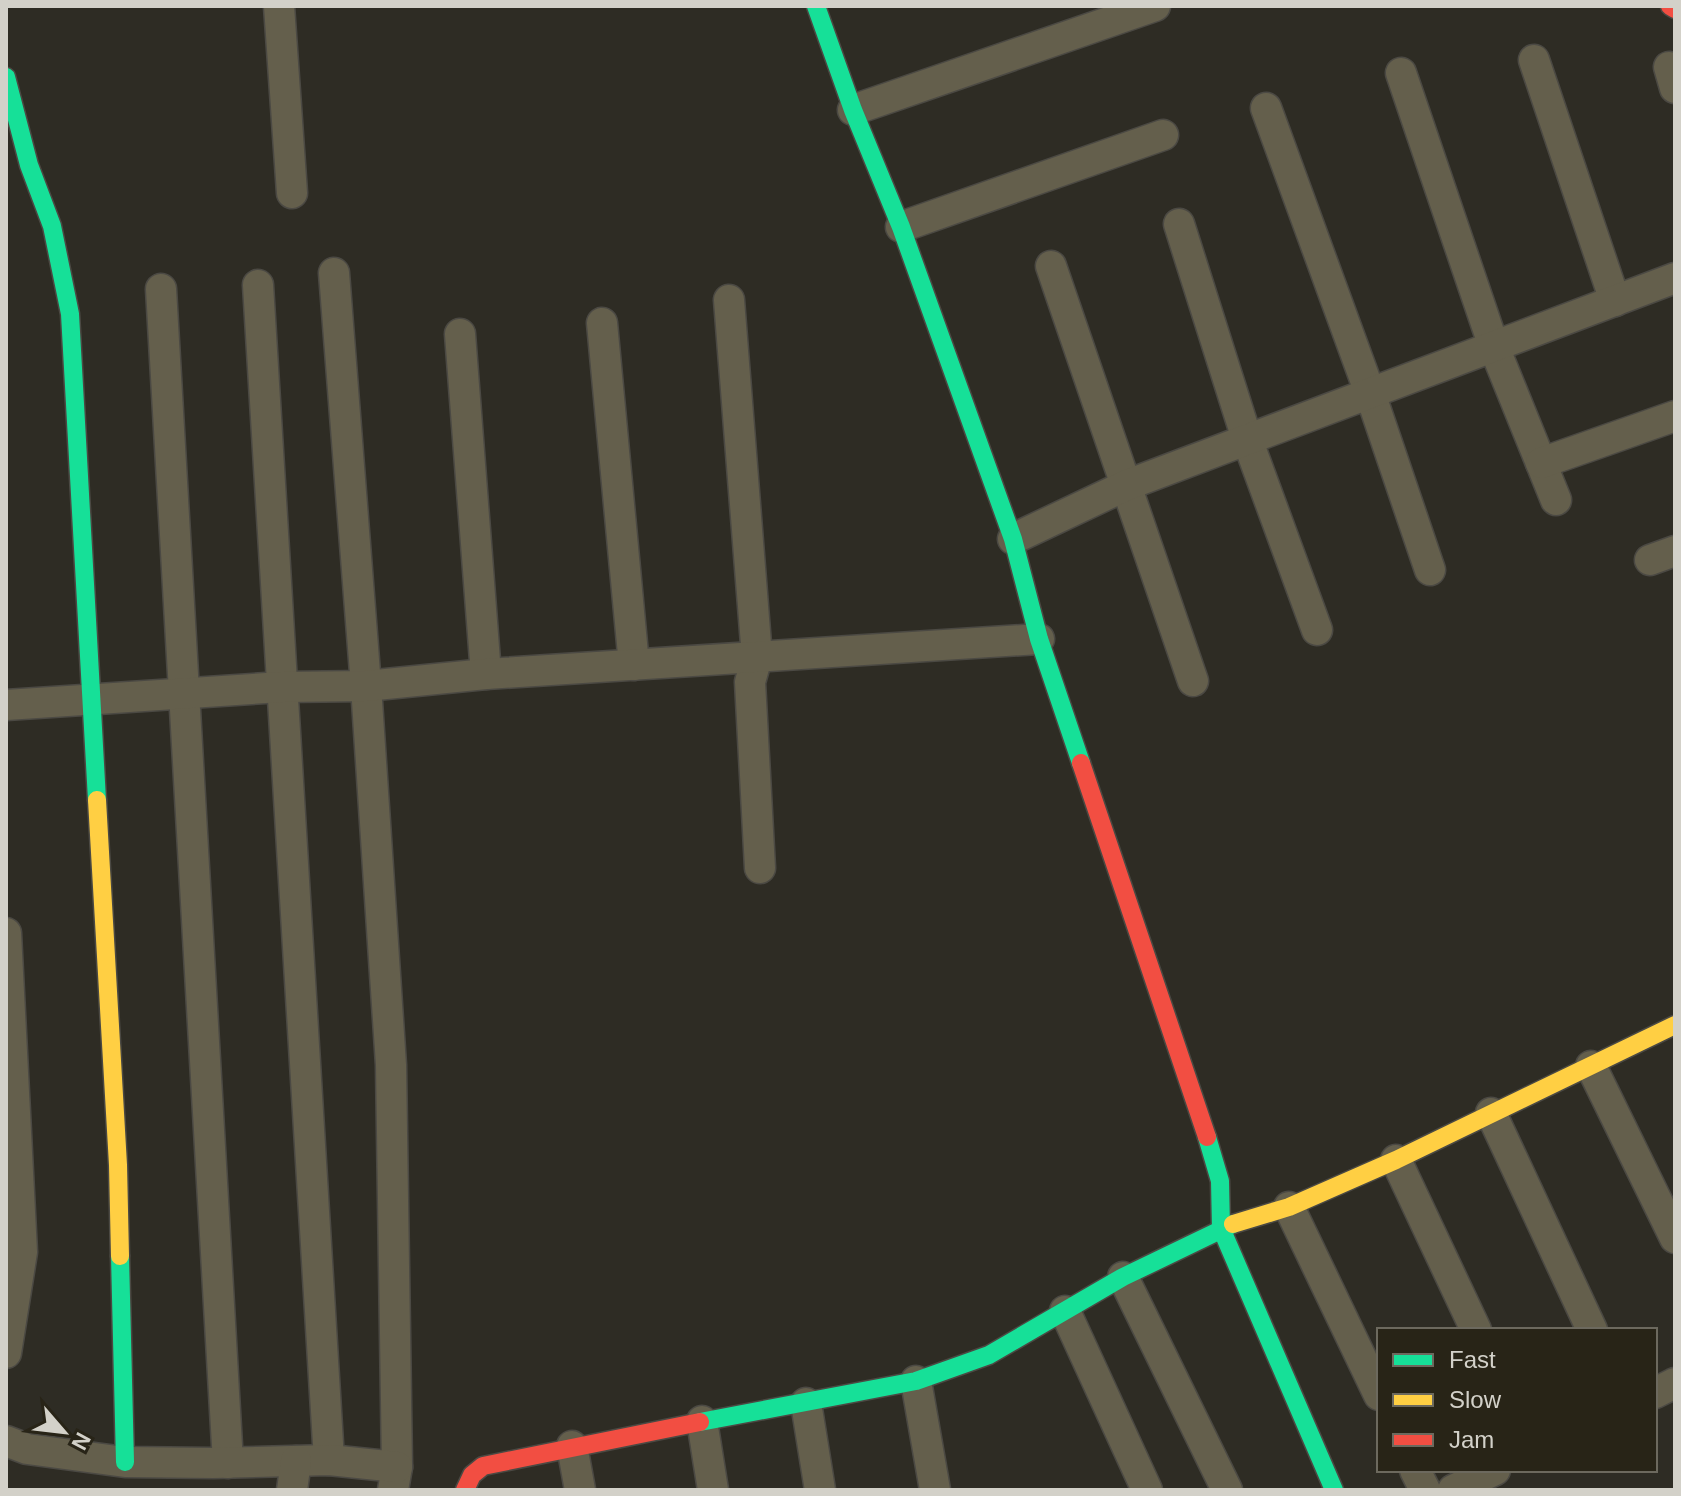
<svg xmlns="http://www.w3.org/2000/svg" width="1681" height="1496" font-family="Helvetica,sans-serif">
<style>
.lines{fill:none;stroke-linecap:round;stroke-linejoin:round}
.street-casing{stroke:#4b4943;stroke-width:33}
.fast-casing{stroke:#4b4943;stroke-width:21}
.slow-casing{stroke:#4b4943;stroke-width:21}
.jam-casing{stroke:#4b4943;stroke-width:21}
.street{stroke:#645f4c;stroke-width:30}
.fast{stroke:#16e098;stroke-width:18}
.slow{stroke:#ffcf43;stroke-width:18}
.jam{stroke:#f24e42;stroke-width:18}
</style>
<rect width="100%" height="100%" fill="#2e2c24"/>
<g class="lines">
<defs>
<g id="street">
<path d="M 279,6 L 292,193"/>
<path d="M 1534,60 L 1615,301"/>
<path d="M 1669,67 L 1675,88"/>
<path d="M 1401,73 L 1494,347 L 1556,500"/>
<path d="M 1266,108 L 1370,393 L 1430,570"/>
<path d="M 853,110 L 1155,6"/>
<path d="M 1179,224 L 1247,439 L 1317,630"/>
<path d="M 901,227 L 1163,135"/>
<path d="M 1051,266 L 1193,681"/>
<path d="M 334,273 L 366,686 L 391,1065 L 397,1467 L 393,1490"/>
<path d="M 258,285 L 329,1460"/>
<path d="M 161,289 L 228,1463"/>
<path d="M 729,300 L 757,657 L 750,682 L 760,868"/>
<path d="M 602,323 L 634,665"/>
<path d="M 460,334 L 486,674"/>
<path d="M 1541,463 L 1675,416"/>
<path d="M 1013,539 L 1127,485 L 1675,278"/>
<path d="M 1650,560 L 1675,551"/>
<path d="M 6,705 L 282,687 L 366,686 L 486,674 L 1039,639"/>
<path d="M 6,933 L 22,1252 L 6,1353"/>
<path d="M 1591,1066 L 1675,1238"/>
<path d="M 1491,1113 L 1592,1330"/>
<path d="M 1396,1160 L 1476,1330"/>
<path d="M 1289,1207 L 1379,1395"/>
<path d="M 1123,1277 L 1227,1490"/>
<path d="M 1065,1311 L 1147,1490"/>
<path d="M 916,1381 L 935,1490"/>
<path d="M 1655,1393 L 1675,1383"/>
<path d="M 806,1403 L 820,1490"/>
<path d="M 702,1421 L 713,1490"/>
<path d="M 6,1441 L 27,1449 L 125,1462 L 213,1463 L 329,1460 L 397,1467"/>
<path d="M 572,1446 L 580,1490"/>
<path d="M 1415,1470 L 1425,1490"/>
<path d="M 292,1490 L 296,1461"/>
<path d="M 1453,1490 L 1495,1470"/>
</g>
<g id="fast">
<path d="M 816,6 L 853,110 L 901,227 L 1013,539 L 1039,639 L 1081,763"/>
<path d="M 6,77 L 29,165 L 52,226 L 70,314 L 97,800"/>
<path d="M 1207,1137 L 1220,1181 L 1221,1228 L 1334,1490"/>
<path d="M 120,1256 L 125,1462"/>
<path d="M 700,1422 L 916,1381 L 989,1355 L 1123,1277 L 1233,1224"/>
</g>
<g id="slow">
<path d="M 97,800 L 118,1165 L 120,1256"/>
<path d="M 1233,1224 L 1289,1207 L 1396,1160 L 1675,1025"/>
</g>
<g id="jam">
<path d="M 1670,6 L 1675,9"/>
<path d="M 1081,763 L 1207,1137"/>
<path d="M 465,1490 L 472,1475 L 483,1466 L 700,1422"/>
</g>
</defs>
<use href="#street" class="street-casing"/>
<use href="#fast" class="fast-casing"/>
<use href="#slow" class="slow-casing"/>
<use href="#jam" class="jam-casing"/>
<use href="#street" class="street"/>
<use href="#fast" class="fast"/>
<use href="#slow" class="slow"/>
<use href="#jam" class="jam"/>
</g>
<rect width="1681" height="1496" fill="none" stroke="#d3d1c9" stroke-width="16"/>
<rect x="1377" y="1328" width="280" height="144" fill="#282417" stroke="#6c695e" stroke-width="2"/>
<rect x="1393" y="1354" width="40" height="12" fill="#16e098" stroke="#6c695e" stroke-width="2"/>
<text x="1449" y="1368" font-size="24" fill="#d3d1c9">Fast</text>
<rect x="1393" y="1394" width="40" height="12" fill="#ffcf43" stroke="#6c695e" stroke-width="2"/>
<text x="1449" y="1408" font-size="24" fill="#d3d1c9">Slow</text>
<rect x="1393" y="1434" width="40" height="12" fill="#f24e42" stroke="#6c695e" stroke-width="2"/>
<text x="1449" y="1448" font-size="24" fill="#d3d1c9">Jam</text>
<g transform="translate(64 1432) rotate(118)" stroke="#282417" stroke-width="6" paint-order="stroke">
<path d="M0-6L14 30L0 20L-14 30Z" fill="#d3d1c9"/>
<text y="-12" font-size="22" font-weight="bold" text-anchor="middle" fill="#d3d1c9">N</text>
</g>
</svg>
